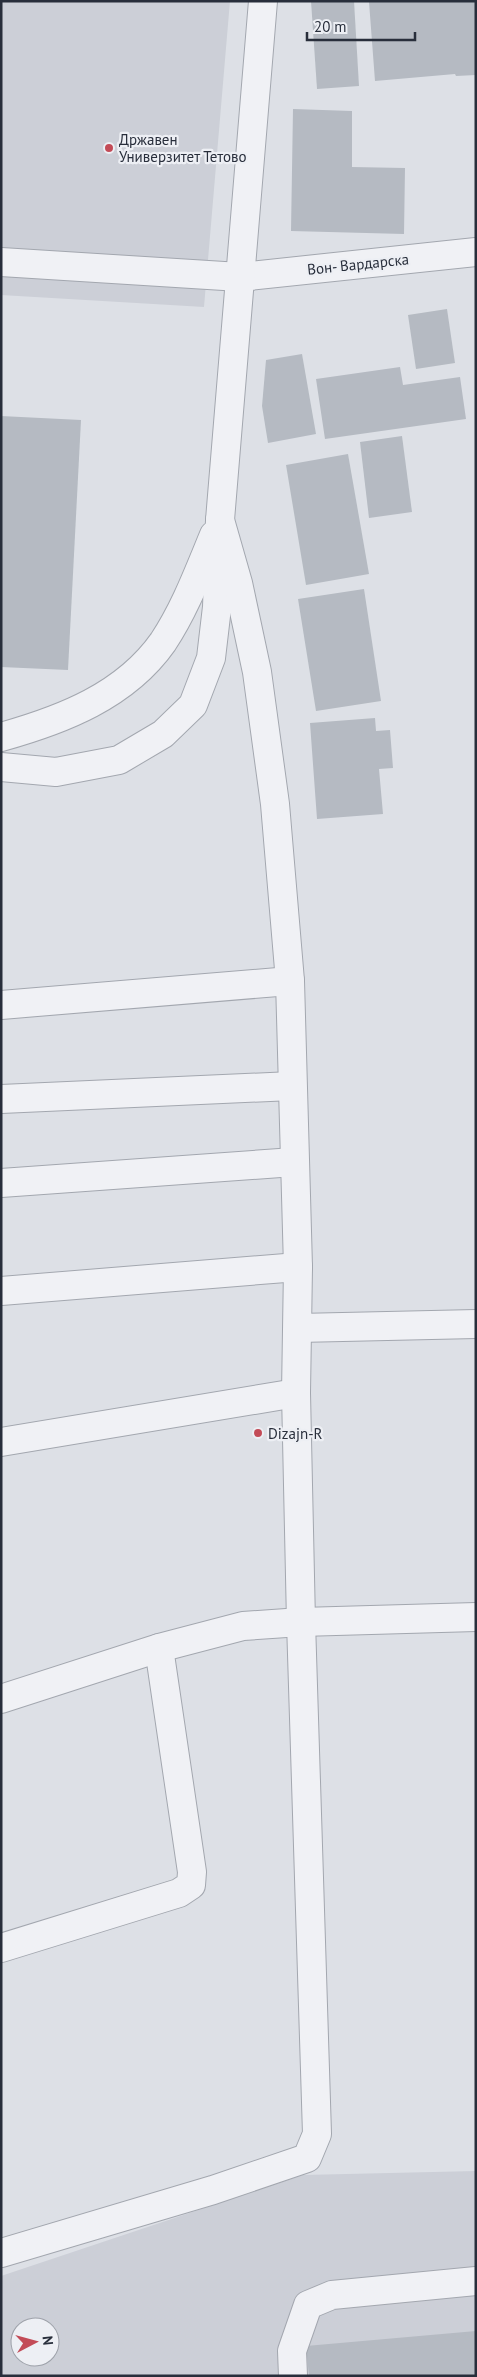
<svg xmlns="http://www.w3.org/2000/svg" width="477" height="2377" font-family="'PT Sans',sans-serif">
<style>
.built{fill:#cccfd7;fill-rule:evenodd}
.building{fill:#b5bac2}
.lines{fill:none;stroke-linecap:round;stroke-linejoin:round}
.minor-casing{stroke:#a3a7af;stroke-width:30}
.minor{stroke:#f0f1f5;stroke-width:28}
.poi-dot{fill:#c34b57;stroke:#edeff4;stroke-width:2}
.labels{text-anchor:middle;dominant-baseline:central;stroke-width:4.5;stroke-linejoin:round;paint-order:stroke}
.poi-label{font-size:15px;fill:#282e3b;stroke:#edeff4;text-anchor:start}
.street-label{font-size:15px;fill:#282e3b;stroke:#edeff4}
</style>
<rect width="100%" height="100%" fill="#dde0e6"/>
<g class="built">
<path d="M 1,1 L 230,1 L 204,307 L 1,295 Z"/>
<path d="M 476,2171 L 476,2376 L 1,2376 L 1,2276 L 303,2175 ZM 20,2327 L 50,2327 L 50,2357 L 20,2357 Z"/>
</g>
<g class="building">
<path d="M 311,1 L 354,1 L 359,86 L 317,89 Z"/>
<path d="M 476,1 L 476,75 L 456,76 L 455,74 L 375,81 L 369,2 Z"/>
<path d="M 293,109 L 352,111 L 352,167 L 405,168 L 404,234 L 291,231 Z"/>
<path d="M 447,309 L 455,363 L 416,369 L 408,315 Z"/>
<path d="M 302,354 L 316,434 L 268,443 L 262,406 L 266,360 Z"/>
<path d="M 400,367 L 403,385 L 460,377 L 466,419 L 325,439 L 316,379 Z"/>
<path d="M 1,416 L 81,420 L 68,670 L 1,667 Z"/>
<path d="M 402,436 L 412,512 L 369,518 L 360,442 Z"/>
<path d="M 348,454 L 369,574 L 306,585 L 286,465 Z"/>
<path d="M 364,589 L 381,701 L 316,711 L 298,599 Z"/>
<path d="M 375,718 L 376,731 L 390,730 L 393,768 L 379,769 L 383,814 L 317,819 L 310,723 Z"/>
<path d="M 476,2331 L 476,2376 L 309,2376 L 306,2346 Z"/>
</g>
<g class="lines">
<defs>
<g id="minor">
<path d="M 1,262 L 240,277 L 476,252"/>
<path d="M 1,737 C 62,720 125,696 163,642 C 185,609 199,571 214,535"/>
<path d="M 1,767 L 56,772 L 119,760 L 163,734 L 193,705 L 211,658 L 217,607 L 220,520 L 263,1"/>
<path d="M 1,1005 L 290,981"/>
<path d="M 1,1099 L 292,1086"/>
<path d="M 1,1183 L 294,1162"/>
<path d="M 1,1291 L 298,1267"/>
<path d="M 298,1328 L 476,1324"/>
<path d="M 1,1442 L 296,1393"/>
<path d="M 1,1699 L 159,1648 L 243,1626 L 301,1622 L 476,1617"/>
<path d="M 1,1948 L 179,1893 L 191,1885 L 192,1872 L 159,1648"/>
<path d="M 1,2253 L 213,2190 L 307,2158 L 317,2134 L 301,1622 L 296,1393 L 298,1267 L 290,981 L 275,804 L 257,672 L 238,583 L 220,520"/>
<path d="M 293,2376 L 292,2351 L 308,2305 L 332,2295 L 476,2281"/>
</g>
</defs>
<use href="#minor" class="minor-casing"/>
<use href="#minor" class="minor"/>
</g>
<g class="poi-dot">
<circle cx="109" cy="148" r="5"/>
<circle cx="258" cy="1433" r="5"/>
</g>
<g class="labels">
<g class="poi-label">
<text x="119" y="139">Државен<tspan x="119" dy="17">Универзитет Тетово</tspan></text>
<text x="268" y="1433">Dizajn-R</text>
</g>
<g class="street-label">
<text transform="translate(358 264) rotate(-6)">Вон- Вардарска</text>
</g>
</g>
<rect width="477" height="2377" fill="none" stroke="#282e3b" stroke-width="5"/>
<g transform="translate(35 2342) rotate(84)"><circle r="24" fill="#edeff4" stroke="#9ea2aa"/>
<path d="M0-4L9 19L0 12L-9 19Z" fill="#c34b57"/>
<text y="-8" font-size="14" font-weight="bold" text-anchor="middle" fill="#282e3b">N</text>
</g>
<path d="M307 32v8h108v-8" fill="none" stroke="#282e3b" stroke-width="2.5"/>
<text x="314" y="32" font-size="15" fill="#282e3b" stroke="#edeff4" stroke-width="4" paint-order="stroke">20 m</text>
</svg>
